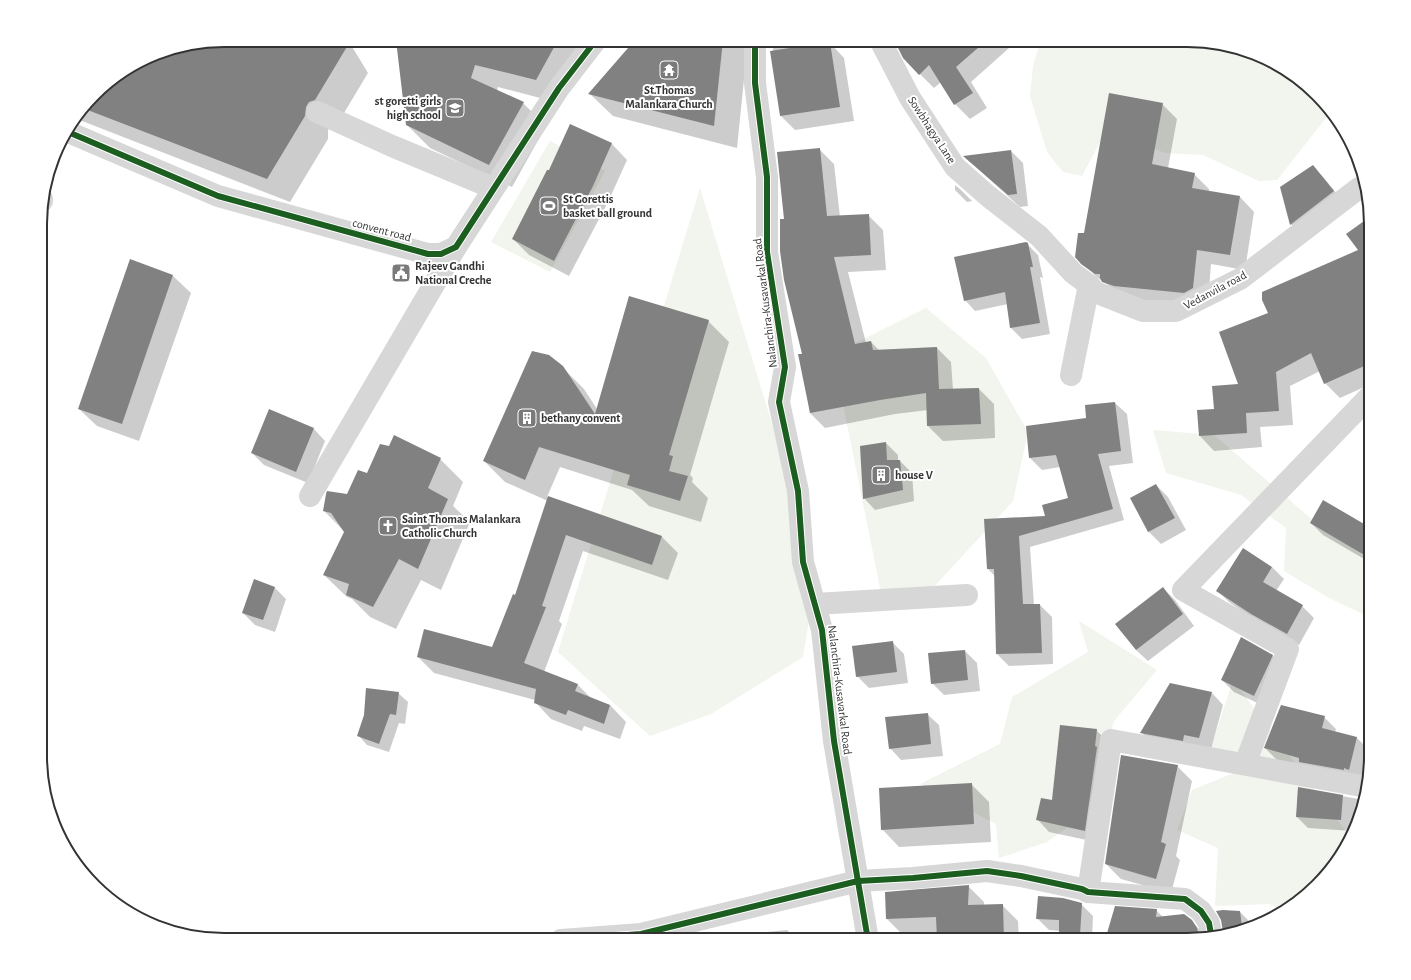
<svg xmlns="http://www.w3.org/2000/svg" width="1411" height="980" font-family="'Alegreya Sans',sans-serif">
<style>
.green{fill:#f1f5ed}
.shadow{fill:#0003}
.building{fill:#818181}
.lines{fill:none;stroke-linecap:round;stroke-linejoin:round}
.minor{stroke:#d7d7d7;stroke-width:22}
.cycleway-casing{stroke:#fff;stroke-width:8}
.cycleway{stroke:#1b5e20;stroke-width:6}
.labels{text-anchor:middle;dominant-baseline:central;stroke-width:4;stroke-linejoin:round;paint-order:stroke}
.poi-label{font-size:12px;font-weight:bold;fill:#333;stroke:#fff;text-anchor:start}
.street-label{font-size:12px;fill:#333;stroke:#fff}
.rim{fill:none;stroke:#333;stroke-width:2}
</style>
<rect width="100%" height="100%" fill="#fff"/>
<g class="green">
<path d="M 1041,40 L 1199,40 L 1246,50 L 1299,78 L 1330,113 L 1277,180 L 1259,181 L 1203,155 L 1165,153 L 1107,129 L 1082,176 L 1063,172 L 1047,152 L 1030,96 L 1033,66 Z"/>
<path d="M 550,141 L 605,171 L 550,272 L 491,242 Z"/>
<path d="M 700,188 L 817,571 L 803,657 L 711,714 L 650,736 L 558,652 Z"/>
<path d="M 926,308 L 986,358 L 1028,432 L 1013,501 L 932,589 L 882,598 L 833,354 Z"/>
<path d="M 1153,430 L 1214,435 L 1316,523 L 1371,561 L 1371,618 L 1329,598 L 1284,571 L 1286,528 L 1241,495 L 1166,473 Z"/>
<path d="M 1079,621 L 1157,670 L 1114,721 L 1086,814 L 1047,842 L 999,858 L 996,824 L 920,784 L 1000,744 L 1012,697 L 1088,652 Z"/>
<path d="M 1233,680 L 1350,837 L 1333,868 L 1282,910 L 1269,904 L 1215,906 L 1218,848 L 1177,830 L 1192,790 L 1236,772 L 1210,750 Z"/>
</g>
<g class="shadow">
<path d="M 224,40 L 348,40 L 368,73 L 338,123 L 332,125 L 328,130 L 328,139 L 290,202 L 77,119 L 103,86 L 154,54 Z"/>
<path d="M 397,40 L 590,40 L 559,103 L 498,87 L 497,91 L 523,103 L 546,126 L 512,187 L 430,148 L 407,125 Z"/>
<path d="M 636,40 L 748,40 L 737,148 L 613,116 L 590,94 Z"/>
<path d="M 772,40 L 823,40 L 823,44 L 830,43 L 844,58 L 854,121 L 795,130 L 781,116 Z"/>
<path d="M 895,40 L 1018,40 L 971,82 L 987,108 L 970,119 L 955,104 L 941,82 L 934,88 L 920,74 Z"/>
<path d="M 1162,104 L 1177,119 L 1168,168 L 1194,174 L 1209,189 L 1209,192 L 1240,197 L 1254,212 L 1245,270 L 1211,264 L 1208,303 L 1129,300 L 1098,278 L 1082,263 L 1085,234 Z"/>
<path d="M 571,125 L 612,144 L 627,160 L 608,202 L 569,276 L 529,255 L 513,239 L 550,172 Z"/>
<path d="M 819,149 L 834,164 L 840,217 L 868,215 L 883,230 L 886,270 L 848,272 L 866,343 L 871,342 L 880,351 L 937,348 L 951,362 L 953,390 L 979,389 L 994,404 L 995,438 L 943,441 L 928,426 L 928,410 L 895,414 L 825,428 L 810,413 L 785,220 Z"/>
<path d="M 1011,151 L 1023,163 L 1028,206 L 1020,207 L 965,157 Z"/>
<path d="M 1313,166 L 1324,178 L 1345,204 L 1303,236 L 1291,224 L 1281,187 Z"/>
<path d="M 955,185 L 961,190 L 972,201 L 967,202 L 955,190 Z"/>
<path d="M 1371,217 L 1371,384 L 1340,398 L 1325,383 L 1320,371 L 1290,386 L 1293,425 L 1260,427 L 1262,447 L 1214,451 L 1200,436 L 1215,410 L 1240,385 L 1269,314 L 1360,251 Z"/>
<path d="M 1026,243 L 1038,255 L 1043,278 L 1040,277 L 1050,334 L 1022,339 L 1011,328 L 1008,304 L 975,311 L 965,300 Z"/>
<path d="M 131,261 L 173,276 L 191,293 L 139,441 L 97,426 L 79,409 Z"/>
<path d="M 708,321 L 729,342 L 690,475 L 693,478 L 692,482 L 708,498 L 701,522 L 649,506 L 632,490 L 560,467 L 547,497 L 661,536 L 678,553 L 668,580 L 583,551 L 559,621 L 562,624 L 544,672 L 578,685 L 591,698 L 610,705 L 626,722 L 620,739 L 584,726 L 582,731 L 551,719 L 535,702 L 535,700 L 434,673 L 418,657 L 493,648 L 515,596 L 548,501 L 505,482 L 484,461 L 562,367 L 584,389 L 597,409 Z"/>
<path d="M 1115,403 L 1127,414 L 1133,463 L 1109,466 L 1124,520 L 1030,547 L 1034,605 L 1040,605 L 1052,617 L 1053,664 L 1009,666 L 997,654 L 995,576 L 988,569 L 986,520 L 1046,517 L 1069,499 L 1060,467 L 1042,470 L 1030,458 Z"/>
<path d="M 314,429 L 325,441 L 308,483 L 264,465 L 252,453 Z"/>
<path d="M 886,443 L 898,455 L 898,461 L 900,461 L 912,473 L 914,501 L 875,510 L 864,498 Z"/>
<path d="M 440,459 L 463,482 L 453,506 L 470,522 L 441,590 L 421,580 L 396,629 L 370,617 L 352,599 L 347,597 L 324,575 L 345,532 L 324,511 L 348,495 L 367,475 Z"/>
<path d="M 1156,485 L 1168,497 L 1186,530 L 1161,544 L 1149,532 L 1131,498 Z"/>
<path d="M 1311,523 L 1371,529 L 1371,563 L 1323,535 Z"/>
<path d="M 1272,567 L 1284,579 L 1276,591 L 1302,606 L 1314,618 L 1299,645 L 1264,626 L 1229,602 L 1218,591 Z"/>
<path d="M 274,587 L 286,599 L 275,632 L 255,625 L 243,613 Z"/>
<path d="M 1163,588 L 1175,600 L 1194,626 L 1148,661 L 1136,650 Z"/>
<path d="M 892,642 L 904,654 L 908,683 L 869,688 L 857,676 Z"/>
<path d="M 965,651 L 977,663 L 980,691 L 944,695 L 932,683 Z"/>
<path d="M 1272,655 L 1284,667 L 1266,707 L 1234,692 L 1222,680 Z"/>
<path d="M 398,693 L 408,702 L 405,724 L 399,723 L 389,752 L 367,745 L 358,735 Z"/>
<path d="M 1212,693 L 1223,705 L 1211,749 L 1153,744 L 1142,733 Z"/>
<path d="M 927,714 L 939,725 L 943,756 L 901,760 L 890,748 Z"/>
<path d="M 1324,717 L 1336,729 L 1335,732 L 1357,738 L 1369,750 L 1361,782 L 1277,760 L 1265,748 Z"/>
<path d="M 1096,730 L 1108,742 L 1096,842 L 1049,832 L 1038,820 L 1053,801 Z"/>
<path d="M 1177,766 L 1192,781 L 1176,856 L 1180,860 L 1171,893 L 1121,879 L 1106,864 Z"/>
<path d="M 971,784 L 989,802 L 991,842 L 899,847 L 882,829 Z"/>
<path d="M 1298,788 L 1364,800 L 1361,815 L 1353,831 L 1308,828 L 1297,817 Z"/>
<path d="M 968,886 L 984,902 L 984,905 L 1002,905 L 1018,921 L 1019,940 L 938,940 L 938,933 L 903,935 L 887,919 Z"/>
<path d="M 1081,904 L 1093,916 L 1092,940 L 1067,940 L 1060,933 L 1060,931 L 1049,930 L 1037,918 Z"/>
<path d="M 1156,910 L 1163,917 L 1191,920 L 1205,936 L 1187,940 L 1106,940 Z"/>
<path d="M 1240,912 L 1250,922 L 1269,921 L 1224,931 Z"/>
<path d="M 787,930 L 797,940 L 757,940 L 756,933 Z"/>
<path d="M 682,938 L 684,940 L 674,940 Z"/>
</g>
<g class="building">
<path d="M 224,40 L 351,40 L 315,100 L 309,102 L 306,107 L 305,116 L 267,179 L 85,109 L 103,86 L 154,54 Z"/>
<path d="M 396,40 L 558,40 L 536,80 L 475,65 L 471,78 L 524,102 L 489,165 L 406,125 Z"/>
<path d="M 635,40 L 723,40 L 714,126 L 588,94 Z"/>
<path d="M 894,40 L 987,40 L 956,67 L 973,93 L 954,105 L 929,65 L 919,75 L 903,58 Z"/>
<path d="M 830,42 L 840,107 L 780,116 L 770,51 Z"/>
<path d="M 1109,93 L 1163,103 L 1152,164 L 1195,173 L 1192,188 L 1240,196 L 1230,255 L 1197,250 L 1193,288 L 1184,293 L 1114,286 L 1102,282 L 1100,278 L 1100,274 L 1095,274 L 1081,264 L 1075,257 L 1078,233 L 1084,233 Z"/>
<path d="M 570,124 L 612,143 L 593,186 L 554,261 L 512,239 L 547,170 L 549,170 Z"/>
<path d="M 820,148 L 827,216 L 869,214 L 871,255 L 834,257 L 855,344 L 871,341 L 873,350 L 937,347 L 939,389 L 979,388 L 981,424 L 927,426 L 926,393 L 880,400 L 810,413 L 798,354 L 802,354 L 784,280 L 780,251 L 780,219 L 784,219 L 777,152 Z"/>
<path d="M 1011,150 L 1017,194 L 1008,195 L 963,156 Z"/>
<path d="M 1313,165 L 1334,191 L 1290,225 L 1280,187 Z"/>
<path d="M 1371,216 L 1371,363 L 1324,384 L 1311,353 L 1276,372 L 1279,411 L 1246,413 L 1247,433 L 1199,436 L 1197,410 L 1214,409 L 1212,386 L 1238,384 L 1219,332 L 1268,313 L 1262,300 L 1262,292 L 1358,250 L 1346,234 Z"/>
<path d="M 1026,242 L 1028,243 L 1033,267 L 1030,267 L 1040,323 L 1010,328 L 1005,292 L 964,301 L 954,257 Z"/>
<path d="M 130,259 L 173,275 L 122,424 L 78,409 Z"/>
<path d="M 629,296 L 709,320 L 669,455 L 673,456 L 669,471 L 688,476 L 680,501 L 627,485 L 630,475 L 539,447 L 525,480 L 483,461 L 532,351 L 549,355 L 563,366 L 595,414 Z"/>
<path d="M 1115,402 L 1121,451 L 1098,454 L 1113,509 L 1019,536 L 1023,604 L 1040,604 L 1042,653 L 996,654 L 994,569 L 987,569 L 984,519 L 1045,516 L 1042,505 L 1068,498 L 1056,455 L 1029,458 L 1026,426 L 1086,418 L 1085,405 Z"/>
<path d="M 269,409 L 314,428 L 296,472 L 251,453 Z"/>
<path d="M 394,435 L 441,458 L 428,488 L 448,499 L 418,569 L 399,559 L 373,607 L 346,595 L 349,584 L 323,575 L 344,532 L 331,513 L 323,511 L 326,494 L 327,491 L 347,494 L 358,470 L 367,473 L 380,444 L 389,446 Z"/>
<path d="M 886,442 L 887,460 L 900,460 L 903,490 L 863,499 L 860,446 Z"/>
<path d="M 1156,484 L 1175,518 L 1148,532 L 1130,498 Z"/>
<path d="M 548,496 L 662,536 L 652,565 L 566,535 L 542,606 L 546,607 L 524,663 L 578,684 L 575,691 L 610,705 L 604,724 L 568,710 L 566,715 L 534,703 L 536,689 L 417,657 L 424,629 L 492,647 L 513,594 L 515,595 Z"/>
<path d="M 1323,500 L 1371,528 L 1371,559 L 1310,523 Z"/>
<path d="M 1243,548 L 1272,567 L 1263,582 L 1303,605 L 1287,634 L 1251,614 L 1216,591 Z"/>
<path d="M 254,579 L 275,587 L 263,620 L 242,613 Z"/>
<path d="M 1163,587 L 1183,614 L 1136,650 L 1115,624 Z"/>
<path d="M 1241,637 L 1273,655 L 1254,696 L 1221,680 Z"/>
<path d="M 893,641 L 897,672 L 856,677 L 852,646 Z"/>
<path d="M 965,650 L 968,680 L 931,684 L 928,653 Z"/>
<path d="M 1170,683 L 1212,692 L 1199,738 L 1184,735 L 1183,741 L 1140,733 Z"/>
<path d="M 366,688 L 399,692 L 396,715 L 390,714 L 379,744 L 357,736 L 364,715 Z"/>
<path d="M 1281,705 L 1325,716 L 1322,728 L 1357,737 L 1349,770 L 1344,768 L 1344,770 L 1299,762 L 1299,758 L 1264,748 Z"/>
<path d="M 928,713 L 931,744 L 889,749 L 885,717 Z"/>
<path d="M 1060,725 L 1097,729 L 1095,746 L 1097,747 L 1085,831 L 1036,820 L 1041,798 L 1052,800 Z"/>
<path d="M 1121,755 L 1178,765 L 1161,842 L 1166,844 L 1156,879 L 1105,864 Z"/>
<path d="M 972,783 L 974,824 L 881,830 L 879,788 Z"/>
<path d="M 1298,787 L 1343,795 L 1341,820 L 1296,817 Z"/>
<path d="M 969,885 L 968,905 L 1003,904 L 1004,940 L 937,940 L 936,917 L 886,919 L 885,892 Z"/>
<path d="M 1038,896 L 1063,898 L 1082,903 L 1080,935 L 1059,934 L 1059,920 L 1036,919 Z"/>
<path d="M 1115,906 L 1157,909 L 1156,917 L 1184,914 L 1192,920 L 1197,928 L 1199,937 L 1187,940 L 1105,940 Z"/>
<path d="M 1223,910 L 1240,911 L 1242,927 L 1223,932 L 1221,920 L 1216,911 Z"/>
</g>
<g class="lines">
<g class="minor">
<path d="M 755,40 L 755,83 L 767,177 L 767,252 L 785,367 L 779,402 L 798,491 L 803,562 L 822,630 L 834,741 L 868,940"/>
<path d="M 880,40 L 910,98 L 955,167 L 988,196 L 1039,236 L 1073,273 L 1089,285 L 1095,292 L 1143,311 L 1176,311 L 1240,279 L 1359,188"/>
<path d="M 317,112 L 392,146 L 493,188"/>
<path d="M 68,132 L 218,196 L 428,254 L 441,254 L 456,247 L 559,88 L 596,40"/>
<path d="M 42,201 L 42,199"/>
<path d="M 1071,375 L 1089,285"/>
<path d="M 310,496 L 456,247"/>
<path d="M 815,604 L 967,595"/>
<path d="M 1245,764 L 1288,649 L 1183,590 L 1371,395"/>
<path d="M 1088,892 L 1111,740 L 1367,787"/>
<path d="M 561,940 L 641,934 L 858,881 L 913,878 L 987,871 L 1021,876 L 1082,889 L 1088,892 L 1185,899 L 1201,911 L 1209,923 L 1211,934"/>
</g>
<defs>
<g id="cycleway">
<path d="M 755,40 L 755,83 L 767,177 L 767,252 L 785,367 L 779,402 L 798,491 L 803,562 L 822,630 L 834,741 L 868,940"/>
<path d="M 68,132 L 218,196 L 428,254 L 441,254 L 456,247 L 559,88 L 596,40"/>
<path d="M 561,940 L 641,934 L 858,881 L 913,878 L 987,871 L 1021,876 L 1082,889 L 1088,892 L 1185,899 L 1201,911 L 1209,923 L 1211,934"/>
</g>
</defs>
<use href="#cycleway" class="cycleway-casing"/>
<use href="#cycleway" class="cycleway"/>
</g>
<defs>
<symbol id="temple-square" viewBox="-11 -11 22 22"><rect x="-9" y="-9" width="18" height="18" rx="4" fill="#7a7a7a" stroke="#fff"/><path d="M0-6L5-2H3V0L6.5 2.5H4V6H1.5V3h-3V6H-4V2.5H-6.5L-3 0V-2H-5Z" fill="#fff"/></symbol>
<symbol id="school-square" viewBox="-11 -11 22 22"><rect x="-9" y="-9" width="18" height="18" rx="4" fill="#7a7a7a" stroke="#fff"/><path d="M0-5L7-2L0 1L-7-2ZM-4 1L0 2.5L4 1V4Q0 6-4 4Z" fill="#fff"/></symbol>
<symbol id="stadium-square" viewBox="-11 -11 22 22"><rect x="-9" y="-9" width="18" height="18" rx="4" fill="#7a7a7a" stroke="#fff"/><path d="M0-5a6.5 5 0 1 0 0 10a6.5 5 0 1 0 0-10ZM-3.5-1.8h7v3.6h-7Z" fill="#fff"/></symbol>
<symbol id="civic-square" viewBox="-11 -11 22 22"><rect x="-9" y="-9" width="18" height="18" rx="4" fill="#7a7a7a" stroke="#fff"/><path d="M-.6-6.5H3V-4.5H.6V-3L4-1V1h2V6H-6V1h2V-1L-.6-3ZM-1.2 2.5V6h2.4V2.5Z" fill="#fff"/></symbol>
<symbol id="building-square" viewBox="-11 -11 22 22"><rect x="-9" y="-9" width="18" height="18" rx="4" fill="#7a7a7a" stroke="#fff"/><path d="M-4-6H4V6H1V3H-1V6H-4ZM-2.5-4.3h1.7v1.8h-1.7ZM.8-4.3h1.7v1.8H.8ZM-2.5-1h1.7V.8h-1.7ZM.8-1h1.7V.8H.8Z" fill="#fff"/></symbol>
<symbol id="church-square" viewBox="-11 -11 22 22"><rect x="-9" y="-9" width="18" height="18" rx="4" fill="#7a7a7a" stroke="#fff"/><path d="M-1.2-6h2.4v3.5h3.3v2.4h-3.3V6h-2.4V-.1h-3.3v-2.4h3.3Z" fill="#fff"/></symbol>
</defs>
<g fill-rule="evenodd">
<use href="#temple-square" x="658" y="59" width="22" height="22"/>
<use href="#school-square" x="444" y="97" width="22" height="22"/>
<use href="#stadium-square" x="538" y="195" width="22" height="22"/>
<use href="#civic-square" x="390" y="262" width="22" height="22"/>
<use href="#building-square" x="516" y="407" width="22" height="22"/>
<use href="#building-square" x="870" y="464" width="22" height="22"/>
<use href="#church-square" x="377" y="515" width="22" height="22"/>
</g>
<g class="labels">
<g class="poi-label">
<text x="669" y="90" text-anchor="middle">St.Thomas<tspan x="669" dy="14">Malankara Church</tspan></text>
<text x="441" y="101" text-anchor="end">st goretti girls<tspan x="441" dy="14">high school</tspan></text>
<text x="563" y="199">St Gorettis<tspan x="563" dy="14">basket ball ground</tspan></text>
<text x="415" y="266">Rajeev Gandhi<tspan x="415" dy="14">National Creche</tspan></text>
<text x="541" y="418">bethany convent</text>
<text x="895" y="475">house V</text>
<text x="402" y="519">Saint Thomas Malankara<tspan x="402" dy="14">Catholic Church</tspan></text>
</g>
<g class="street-label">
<text transform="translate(932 130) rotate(57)">Sowbhagya Lane</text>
<text transform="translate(382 230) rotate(15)">convent road</text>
<text transform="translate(1215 290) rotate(-28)">Vedanvila road</text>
<text transform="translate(765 303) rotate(-97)">Nalanchira-Kusavarkal Road</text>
<text transform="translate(840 690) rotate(83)">Nalanchira-Kusavarkal Road</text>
</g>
</g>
<path d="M0 0H1411V980H0ZM224 47H1187A177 177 0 0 1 1364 224V756A177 177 0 0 1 1187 933H224A177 177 0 0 1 47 756V224A177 177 0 0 1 224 47Z" fill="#fff" fill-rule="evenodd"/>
<path class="rim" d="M224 47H1187A177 177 0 0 1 1364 224V756A177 177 0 0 1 1187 933H224A177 177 0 0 1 47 756V224A177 177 0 0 1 224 47Z"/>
</svg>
